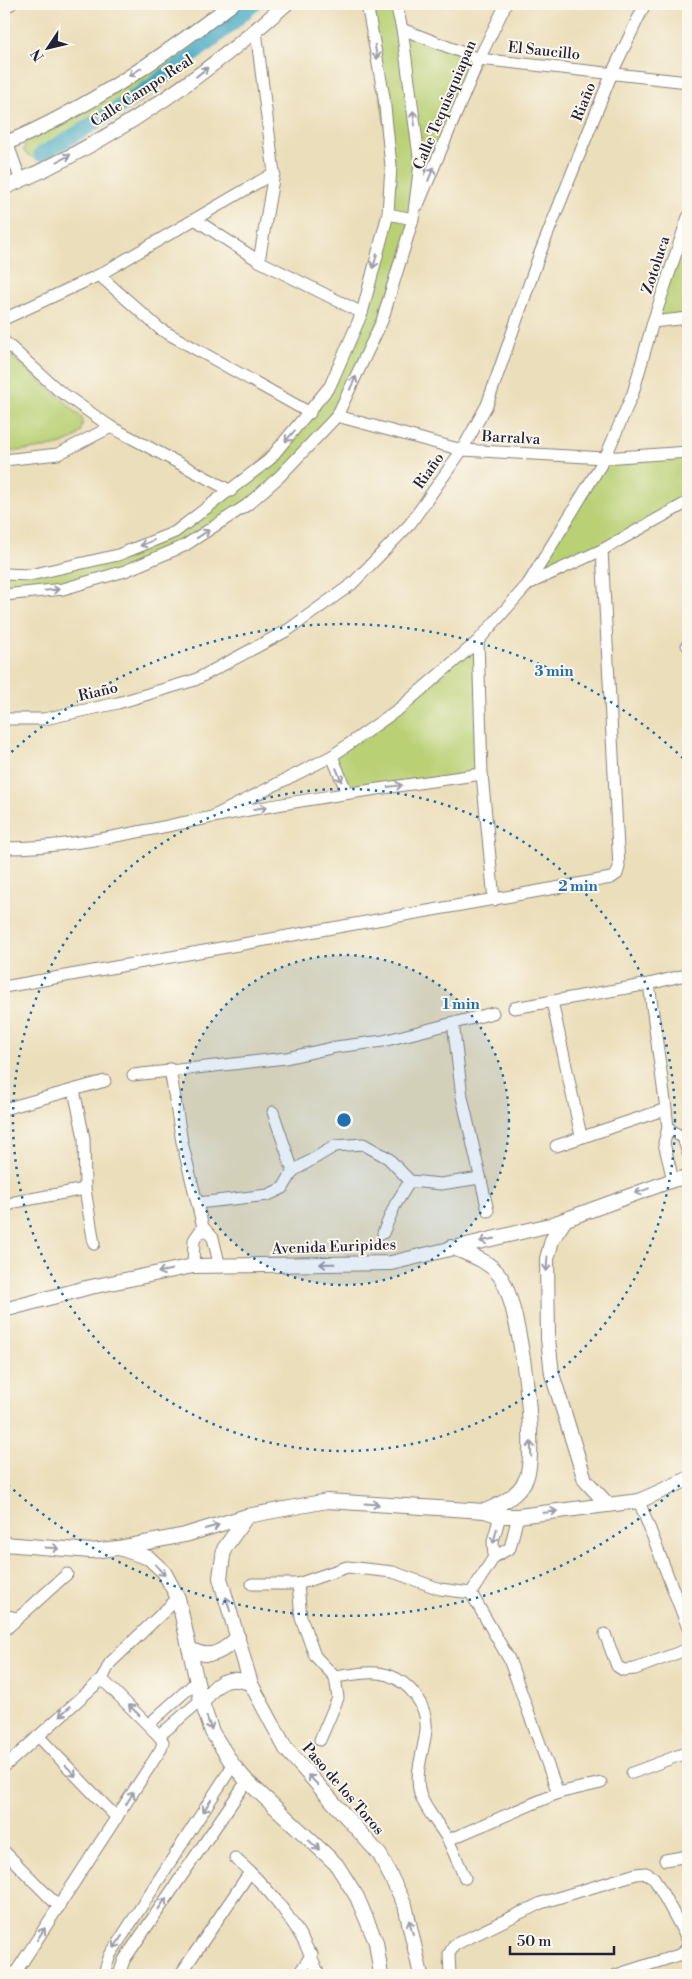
<svg xmlns="http://www.w3.org/2000/svg" width="692" height="1979" font-family="'Libre Bodoni',serif">
<style>
.green{fill:#b9d075;stroke:#6e7958}
.lines{fill:none;stroke-linecap:round;stroke-linejoin:round}
.canal{stroke:#44a9c3;stroke-width:15}
.minor-casing{stroke:#86807a;stroke-width:13}
.tertiary-casing{stroke:#86807a;stroke-width:16}
.minor{stroke:#fff;stroke-width:11}
.tertiary{stroke:#fff;stroke-width:14}
.oneway{stroke:#9c9ca7}
.ring{fill:none;stroke:#1f6fb2;stroke-width:2.5;stroke-dasharray:2.5 5}
.labels{text-anchor:middle;dominant-baseline:central;stroke-width:4;stroke-linejoin:round;paint-order:stroke}
.street-label{font-size:15px;fill:#22223b;stroke:#fbf7ec}
.centre{fill:#1f6fb2;stroke:#fbf7ec;stroke-width:2.5}
.ring-label{font-size:15px;text-anchor:middle;font-weight:bold;fill:#1f6fb2;stroke:#fbf7ec;stroke-width:4;stroke-linejoin:round;paint-order:stroke}
</style>
<rect width="100%" height="100%" fill="#fbf7ec"/>
<filter id="ink" filterUnits="userSpaceOnUse"><feTurbulence type="fractalNoise" baseFrequency=".02" numOctaves="2"/><feDisplacementMap in="SourceGraphic" scale="10" xChannelSelector="R" yChannelSelector="G"/><feConvolveMatrix kernelMatrix="1 2 1 2 8 2 1 2 1" color-interpolation-filters="sRGB"/></filter>
<filter id="wash" filterUnits="userSpaceOnUse"><feTurbulence type="fractalNoise" baseFrequency=".0096" numOctaves="4" result="noise"/><feDisplacementMap in="SourceGraphic" scale="20" xChannelSelector="R" yChannelSelector="G"/><feGaussianBlur stdDeviation="1.12" result="paint"/><feColorMatrix in="noise" values="0 0 0 0 0 0 0 0 0 0 0 0 0 0 0 0 0 1.4 0 .05"/><feComposite in="paint" operator="in"/></filter>
<g filter="url(#wash)">
<rect width="100%" height="100%" fill="#ebdeba"/>
<g class="green">
<path d="M 243,4 L 259,4 C 202,55 143,103 75,139 C 65,145 52,155 41,158 C 35,159 28,156 24,152 L 25,140 L 120,89 L 201,37 Z"/>
<path d="M 367,4 L 396,4 L 402,29 L 479,59 L 413,219 L 382,321 L 337,416 L 279,477 L 184,546 L 125,571 L 4,595 L 4,574 L 118,555 L 175,532 L 231,491 L 310,413 L 362,313 L 388,214 L 391,166 Z"/>
<path d="M 688,217 L 688,318 L 653,322 Z"/>
<path d="M 4,349 C 29,374 60,393 83,420 C 82,424 82,430 80,432 C 71,449 21,450 4,452 Z"/>
<path d="M 688,452 L 688,502 L 528,584 L 605,458 Z"/>
<path d="M 478,641 L 482,774 L 347,793 L 332,756 Z"/>
</g>
<g class="lines">
<path class="canal" d="M 41,154 C 117,112 189,63 254,4"/>
</g>
</g>
<g filter="url(#ink)">
<g class="lines">
<defs>
<g id="minor">
<path d="M 4,8 L 11,4"/>
<path d="M 402,29 L 479,59 L 688,82"/>
<path d="M 256,31 L 274,173 L 259,261"/>
<path d="M 4,134 L 21,181"/>
<path d="M 418,205 L 479,59 L 506,4"/>
<path d="M 388,214 L 413,219"/>
<path d="M 196,220 L 259,261 L 362,313"/>
<path d="M 99,275 L 160,329 L 310,413"/>
<path d="M 4,319 L 99,275 L 274,173"/>
<path d="M 653,322 L 688,318"/>
<path d="M 4,341 L 58,390 L 111,427 L 231,491"/>
<path d="M 337,416 L 462,450 L 605,458 L 688,452"/>
<path d="M 4,460 L 58,454 L 111,427"/>
<path d="M 4,574 L 30,575 L 118,555 L 175,532 L 269,460 L 330,386 L 362,313 L 388,214 L 391,166 L 384,97 L 367,4"/>
<path d="M 528,584 L 602,550 L 688,502"/>
<path d="M 4,595 L 63,589 L 125,571 L 184,546 L 247,505 L 279,477 L 337,416 L 382,321 L 413,219 L 420,164 L 402,29 L 396,4"/>
<path d="M 478,641 L 482,774 L 494,900"/>
<path d="M 687,645 L 688,645"/>
<path d="M 4,719 L 44,719 L 118,703 L 195,680 L 288,630 L 352,584 L 410,524 L 462,450 L 487,405 L 540,253 L 612,73 L 645,4"/>
<path d="M 332,756 L 347,793"/>
<path d="M 212,817 L 332,756 L 400,708 L 478,641 L 528,584 L 605,458 L 633,393 L 653,322 L 688,217"/>
<path d="M 4,848 C 75,848 143,830 213,817 C 302,799 392,787 482,774"/>
<path d="M 649,984 L 666,1109 L 668,1128 L 664,1143 L 673,1180"/>
<path d="M 4,987 L 611,878 L 617,874 L 619,867 L 602,550"/>
<path d="M 552,1001 L 581,1136"/>
<path d="M 514,1008 L 649,984 L 685,975"/>
<path d="M 453,1022 L 462,1097 L 488,1211"/>
<path d="M 170,1069 L 182,1142 L 203,1227 L 213,1238 L 220,1267"/>
<path d="M 133,1075 L 286,1058 L 336,1047 L 383,1041 L 493,1013"/>
<path d="M 74,1090 L 84,1138 L 85,1189 L 94,1244"/>
<path d="M 4,1109 L 105,1081"/>
<path d="M 273,1112 L 293,1171"/>
<path d="M 668,1128 L 683,1138 L 688,1153"/>
<path d="M 556,1146 L 666,1109"/>
<path d="M 198,1203 L 268,1195 L 283,1188 L 293,1171 L 335,1146 L 363,1144 L 388,1158 L 410,1181 L 441,1184 L 480,1178"/>
<path d="M 4,1208 L 15,1202 L 85,1189"/>
<path d="M 383,1233 L 395,1205 L 410,1181"/>
<path d="M 193,1266 L 194,1240 L 203,1227"/>
<path d="M 639,1501 L 688,1628"/>
<path d="M 494,1557 L 493,1541 L 500,1516"/>
<path d="M 252,1584 L 298,1584 L 347,1567 L 393,1572 L 440,1589 L 471,1593"/>
<path d="M 298,1584 L 301,1618 L 315,1656 L 335,1677 L 338,1698 L 320,1740"/>
<path d="M 471,1593 L 509,1659 L 558,1793"/>
<path d="M 471,1593 L 494,1557 L 510,1548 L 518,1516"/>
<path d="M 4,1615 L 17,1618"/>
<path d="M 4,1631 L 67,1574"/>
<path d="M 605,1634 L 617,1666 L 623,1670 L 635,1669 L 688,1649"/>
<path d="M 335,1677 C 351,1675 371,1670 388,1675 C 411,1683 428,1707 426,1730 C 424,1752 414,1772 420,1794 C 425,1810 440,1825 448,1840 C 454,1852 459,1865 465,1878"/>
<path d="M 149,1724 L 197,1681"/>
<path d="M 38,1736 L 117,1818"/>
<path d="M 159,1736 L 201,1700"/>
<path d="M 4,1767 L 102,1679 L 110,1663 L 178,1598"/>
<path d="M 632,1773 L 688,1752"/>
<path d="M 448,1840 L 558,1793 L 601,1783"/>
<path d="M 4,1851 L 59,1907"/>
<path d="M 235,1858 C 273,1892 301,1927 319,1975"/>
<path d="M 665,1860 L 688,1856"/>
<path d="M 14,1975 L 161,1749 L 163,1742 L 159,1736 L 102,1679"/>
<path d="M 105,1975 L 105,1970 L 110,1955 L 233,1765"/>
<path d="M 119,1975 L 124,1960 L 247,1781"/>
<path d="M 180,1975 L 250,1872"/>
<path d="M 298,1975 L 312,1954"/>
<path d="M 450,1975 L 449,1954 L 454,1945 L 541,1903 L 636,1874 L 646,1873 L 654,1878 L 688,1940"/>
<path d="M 616,1975 L 682,1954 L 688,1946"/>
</g>
<g id="tertiary">
<path d="M 4,144 C 86,110 162,57 232,4"/>
<path d="M 4,188 C 106,144 203,78 286,4"/>
<path d="M 565,1220 L 552,1240 L 547,1259 L 548,1339 L 552,1374 L 585,1480 L 608,1505"/>
<path d="M 451,1247 C 470,1255 488,1260 500,1276 C 520,1303 539,1448 526,1479 C 518,1496 501,1504 485,1511"/>
<path d="M 4,1310 L 86,1288 L 193,1266 L 391,1263 L 550,1225 L 673,1180 L 688,1177"/>
<path d="M 247,1516 L 224,1549 L 220,1578 L 251,1684 L 286,1749 L 380,1855 L 405,1905 L 421,1975"/>
<path d="M 4,1544 L 91,1551 L 118,1548 L 185,1535 L 247,1516 L 327,1501 L 485,1511 L 500,1516 L 518,1516 L 639,1501 L 688,1479"/>
<path d="M 119,1548 L 149,1558 L 164,1572 L 178,1598 L 201,1700 L 212,1732 L 233,1765 L 247,1781 L 336,1864 L 357,1897 L 376,1942 L 381,1975"/>
<path d="M 189,1648 C 209,1661 223,1652 238,1637"/>
<path d="M 202,1704 C 214,1684 228,1673 251,1684"/>
</g>
</defs>
<use href="#minor" class="minor-casing"/>
<use href="#tertiary" class="tertiary-casing"/>
<use href="#minor" class="minor"/>
<use href="#tertiary" class="tertiary"/>
</g>
<defs><path id="oneway-shaft" d="M-6 0H5M1.5-3L5.5 0L1.5 3" fill="none" stroke-width="1.6" stroke-linecap="round" stroke-linejoin="round" transform="scale(1.25)"/></defs>
<g class="oneway">
<use href="#oneway-shaft" transform="translate(376 52) rotate(80)"/>
<use href="#oneway-shaft" transform="translate(135 72) rotate(148)"/>
<use href="#oneway-shaft" transform="translate(202 72) rotate(-38)"/>
<use href="#oneway-shaft" transform="translate(414 118) rotate(-97)"/>
<use href="#oneway-shaft" transform="translate(64 158) rotate(-28)"/>
<use href="#oneway-shaft" transform="translate(431 174) rotate(-68)"/>
<use href="#oneway-shaft" transform="translate(375 261) rotate(105)"/>
<use href="#oneway-shaft" transform="translate(353 383) rotate(-65)"/>
<use href="#oneway-shaft" transform="translate(290 436) rotate(131)"/>
<use href="#oneway-shaft" transform="translate(203 534) rotate(-33)"/>
<use href="#oneway-shaft" transform="translate(147 543) rotate(157)"/>
<use href="#oneway-shaft" transform="translate(52 590) rotate(-6)"/>
<use href="#oneway-shaft" transform="translate(339 775) rotate(68)"/>
<use href="#oneway-shaft" transform="translate(395 786) rotate(-8)"/>
<use href="#oneway-shaft" transform="translate(260 808) rotate(-10)"/>
<use href="#oneway-shaft" transform="translate(642 1191) rotate(160)"/>
<use href="#oneway-shaft" transform="translate(487 1240) rotate(168)"/>
<use href="#oneway-shaft" transform="translate(327 1264) rotate(179)"/>
<use href="#oneway-shaft" transform="translate(547 1264) rotate(93)"/>
<use href="#oneway-shaft" transform="translate(165 1271) rotate(168)"/>
<use href="#oneway-shaft" transform="translate(531 1449) rotate(-92)"/>
<use href="#oneway-shaft" transform="translate(372 1504) rotate(4)"/>
<use href="#oneway-shaft" transform="translate(550 1512) rotate(-7)"/>
<use href="#oneway-shaft" transform="translate(212 1527) rotate(-16)"/>
<use href="#oneway-shaft" transform="translate(495 1536) rotate(103)"/>
<use href="#oneway-shaft" transform="translate(52 1548) rotate(3)"/>
<use href="#oneway-shaft" transform="translate(160 1570) rotate(48)"/>
<use href="#oneway-shaft" transform="translate(228 1604) rotate(-106)"/>
<use href="#oneway-shaft" transform="translate(134 1710) rotate(-136)"/>
<use href="#oneway-shaft" transform="translate(65 1711) rotate(139)"/>
<use href="#oneway-shaft" transform="translate(209 1723) rotate(70)"/>
<use href="#oneway-shaft" transform="translate(71 1771) rotate(46)"/>
<use href="#oneway-shaft" transform="translate(313 1780) rotate(-135)"/>
<use href="#oneway-shaft" transform="translate(130 1798) rotate(-58)"/>
<use href="#oneway-shaft" transform="translate(207 1806) rotate(123)"/>
<use href="#oneway-shaft" transform="translate(314 1845) rotate(42)"/>
<use href="#oneway-shaft" transform="translate(162 1904) rotate(-55)"/>
<use href="#oneway-shaft" transform="translate(411 1927) rotate(-105)"/>
<use href="#oneway-shaft" transform="translate(41 1934) rotate(-57)"/>
<use href="#oneway-shaft" transform="translate(118 1942) rotate(123)"/>
</g>
</g>
<circle cx="344" cy="1120" r="165" fill="#1f6fb2" fill-opacity=".12"/>
<g class="ring">
<circle cx="344" cy="1120" r="165"/>
<circle cx="344" cy="1120" r="331"/>
<path d="M685 1480A496 496 0 0 1 6 1483M6 757A496 496 0 0 1 685 760"/>
</g>
<g class="labels">
<g class="street-label">
<text transform="translate(544 51) rotate(6)">El Saucillo</text>
<text transform="translate(142 91) rotate(-33)">Calle Campo Real</text>
<text transform="translate(584 102) rotate(-68)">Riaño</text>
<text transform="translate(445 105) rotate(-67)">Calle Tequisquiapan</text>
<text transform="translate(656 265) rotate(-72)">Zotoluca</text>
<text transform="translate(511 438) rotate(3)">Barralva</text>
<text transform="translate(429 471) rotate(-55)">Riaño</text>
<text transform="translate(98 692) rotate(-13)">Riaño</text>
<text transform="translate(334 1247) rotate(-2)">Avenida Euripides</text>
<text transform="translate(343 1789) rotate(49)">Paso de los Toros</text>
</g>
</g>
<circle cx="344" cy="1120" r="8" class="centre"/>
<g class="ring-label">
<text x="554" y="676">3 min</text>
<text x="578" y="891">2 min</text>
<text x="461" y="1009">1 min</text>
</g>
<rect width="692" height="1979" fill="none" stroke="#fbf7ec" stroke-width="20"/>
<g transform="translate(48 48) rotate(235)" stroke="#fbf7ec" stroke-width="4" paint-order="stroke">
<path d="M0-4L9 19L0 12L-9 19Z" fill="#22223b"/>
<text y="-8" font-size="14" font-weight="bold" text-anchor="middle" fill="#22223b">N</text>
</g>
<path d="M510 1946v8h104v-8" fill="none" stroke="#22223b" stroke-width="2.5"/>
<text x="517" y="1946" font-size="15" fill="#22223b" stroke="#fbf7ec" stroke-width="4" paint-order="stroke">50 m</text>
</svg>
